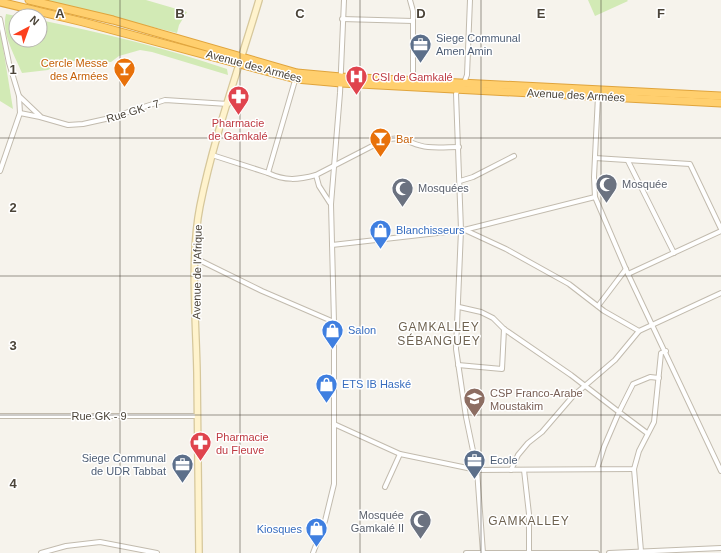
<svg xmlns="http://www.w3.org/2000/svg" width="721" height="553" font-family="Arial,sans-serif">
<style>
.green{fill:#d2eab5}
.lines{fill:none;stroke-linecap:round;stroke-linejoin:round}
.street-casing{stroke:#c2bbae;stroke-width:6}
.secondary-casing{stroke:#d6c79b;stroke-width:8}
.highway-casing{stroke:#e0a43c;stroke-width:9}
.street{stroke:#fff;stroke-width:4}
.secondary{stroke:#fff3cd;stroke-width:5.5}
.highway{stroke:#ffcf6e;stroke-width:7}
.grid{fill:none;stroke:#4b4439;stroke-width:1;stroke-opacity:0.55}
.labels{text-anchor:middle;dominant-baseline:central;stroke-width:3;stroke-linejoin:round;paint-order:stroke}
.service-label{font-size:11px;fill:#4e5e75;stroke:#fff;text-anchor:start}
.food-label{font-size:11px;fill:#c56008;stroke:#fff;text-anchor:end}
.street-label{font-size:11px;fill:#4b4439;stroke:#fff}
.health-label{font-size:11px;fill:#be3a42;stroke:#fff;text-anchor:start}
.worship-label{font-size:11px;fill:#5b616d;stroke:#fff;text-anchor:start}
.shop-label{font-size:11px;fill:#366cbe;stroke:#fff;text-anchor:start}
.education-label{font-size:11px;fill:#785e54;stroke:#fff;text-anchor:start}
.neighbourhood-label{font-size:12px;letter-spacing:1px;fill:#6e6250;stroke:#fff}
.grid-label{font-size:13px;text-anchor:middle;font-weight:bold;fill:#4b4439;stroke:#fff;stroke-width:3;stroke-linejoin:round;paint-order:stroke}
</style>
<rect width="100%" height="100%" fill="#f6f3ec"/>
<g class="green">
<path d="M 41,0 L 146,0 L 187,12 L 179,25 L 177,33 Z"/>
<path d="M 588,0 L 627,0 L 628,1 L 595,16 Z"/>
<path d="M 6,14 L 16,16 L 16,40 L 40,40 L 40,20 C 103,33 166,48 227,69 L 228,75 L 152,52 L 140,50 L 119,56 L 111,62 L 73,61 L 62,62 L 48,70 L 22,73 C 15,56 1,33 6,14 Z"/>
<path d="M 0,29 L 13,109 L 0,101 Z"/>
</g>
<g class="lines">
<defs>
<g id="street">
<path d="M 410,0 L 413,11 L 413,82"/>
<path d="M 0,19 L 9,63 L 19,96 L 20,113 L 0,171"/>
<path d="M 342,19 L 413,21"/>
<path d="M 464,83 L 467,75 L 470,0"/>
<path d="M 458,89 L 456,94 L 461,230 L 456,349 L 466,417 L 477,470 L 483,553"/>
<path d="M 19,96 L 40,116"/>
<path d="M 598,96 L 594,177 L 595,197 L 628,274 L 721,471"/>
<path d="M 20,113 L 40,117 L 68,125 L 83,124 L 110,118 L 165,100 L 228,104"/>
<path d="M 212,155 L 268,173 L 296,77"/>
<path d="M 595,158 L 690,164 L 721,229"/>
<path d="M 628,161 L 674,253"/>
<path d="M 268,173 C 285,181 298,180 316,175 L 382,141 C 404,133 410,146 428,147 C 438,148 449,147 459,147"/>
<path d="M 316,175 L 319,186 L 330,203"/>
<path d="M 460,181 L 473,177 L 514,156"/>
<path d="M 465,230 L 506,249 L 569,284 L 604,311 L 639,331"/>
<path d="M 332,245 L 464,230 L 595,197"/>
<path d="M 195,258 L 262,291 L 334,322"/>
<path d="M 628,274 L 721,231"/>
<path d="M 598,306 L 626,269"/>
<path d="M 459,307 L 481,312 L 493,318 L 504,329 L 571,375 L 619,412 L 604,447 L 597,469"/>
<path d="M 458,365 L 502,369 L 504,329"/>
<path d="M 0,416 L 197,416"/>
<path d="M 334,424 L 400,454 L 477,470 L 634,469 L 639,451 L 654,422 L 661,353 L 666,351"/>
<path d="M 647,433 L 619,412 L 633,384 L 650,377 L 659,378"/>
<path d="M 634,469 L 641,551"/>
<path d="M 511,470 L 518,455 L 528,443 L 542,432 L 573,396 L 615,360 L 639,331 L 721,293"/>
<path d="M 524,470 L 529,514 L 529,552"/>
<path d="M 385,487 L 400,454"/>
<path d="M 41,553 L 66,546 L 100,542 L 157,553"/>
<path d="M 313,553 L 325,521 L 334,484 L 334,322 L 331,204 L 340,93 L 344,0"/>
<path d="M 466,553 L 597,553"/>
<path d="M 609,553 L 721,548"/>
</g>
<path id="secondary" d="M 199,553 C 198,493 198,432 197,372 C 196,320 190,257 200,206 C 214,136 239,68 259,0"/>
<g id="highway">
<path d="M 29,0 L 113,20 L 297,73 L 341,77 L 721,96"/>
<path d="M 0,2 L 83,22 L 296,79 L 341,83 L 721,103"/>
</g>
</defs>
<use href="#street" class="street-casing"/>
<use href="#secondary" class="secondary-casing"/>
<use href="#highway" class="highway-casing"/>
<use href="#street" class="street"/>
<use href="#secondary" class="secondary"/>
<use href="#highway" class="highway"/>
</g>
<path class="grid" d="M 120,0 L 120,553M 240,0 L 240,553M 360,0 L 360,553M 481,0 L 481,553M 601,0 L 601,553M 0,138 L 721,138M 0,276 L 721,276M 0,415 L 721,415"/>
<defs>
<symbol id="office-pin" viewBox="-11 -11 22 30"><path d="M0 17L-7.5 6A9.5 9.5 0 1 1 7.5 6Z" fill="#5c6f8a" stroke="#fff"/><path d="M-6-3h4V-5.5h4V-3h4V5H-6ZM-1-4.5V-3h2v-1.5ZM-6 0V1H6V0Z" fill="#fff"/></symbol>
<symbol id="bar-pin" viewBox="-11 -11 22 30"><path d="M0 17L-7.5 6A9.5 9.5 0 1 1 7.5 6Z" fill="#e8710a" stroke="#fff"/><path d="M-6-5H6L.8 .8V4.5H3.5V6h-7V4.5H-.8V.8Z" fill="#fff"/></symbol>
<symbol id="hospital-pin" viewBox="-11 -11 22 30"><path d="M0 17L-7.5 6A9.5 9.5 0 1 1 7.5 6Z" fill="#e0444e" stroke="#fff"/><path d="M-5-5h3v3.5h4V-5h3V5h-3V1.5h-4V5h-3Z" fill="#fff"/></symbol>
<symbol id="pharmacy-pin" viewBox="-11 -11 22 30"><path d="M0 17L-7.5 6A9.5 9.5 0 1 1 7.5 6Z" fill="#e0444e" stroke="#fff"/><path d="M-2-6h4v4h4v4h-4v4h-4v-4h-4v-4h4Z" fill="#fff"/></symbol>
<symbol id="mosque-pin" viewBox="-11 -11 22 30"><path d="M0 17L-7.5 6A9.5 9.5 0 1 1 7.5 6Z" fill="#6b7280" stroke="#fff"/><path d="M3.5-4.9A6 6 0 1 0 3.5 4.9A5 5 0 1 1 3.5-4.9Z" fill="#fff"/></symbol>
<symbol id="shop-pin" viewBox="-11 -11 22 30"><path d="M0 17L-7.5 6A9.5 9.5 0 1 1 7.5 6Z" fill="#3f7fe0" stroke="#fff"/><path d="M-5-2.5h2.3a2.7 3.5 0 0 1 5.4 0H5L5.5 6h-11ZM-1.5-2.5h3a1.5 2.3 0 0 0-3 0Z" fill="#fff"/></symbol>
<symbol id="school-pin" viewBox="-11 -11 22 30"><path d="M0 17L-7.5 6A9.5 9.5 0 1 1 7.5 6Z" fill="#8d6e63" stroke="#fff"/><path d="M0-5L7-2L0 1L-7-2ZM-4 1L0 2.5L4 1V4Q0 6-4 4Z" fill="#fff"/></symbol>
</defs>
<g fill-rule="evenodd">
<use href="#office-pin" x="408" y="32" width="25" height="34"/>
<use href="#bar-pin" x="112" y="56" width="25" height="34"/>
<use href="#hospital-pin" x="344" y="64" width="25" height="34"/>
<use href="#pharmacy-pin" x="226" y="84" width="25" height="34"/>
<use href="#bar-pin" x="368" y="126" width="25" height="34"/>
<use href="#mosque-pin" x="594" y="172" width="25" height="34"/>
<use href="#mosque-pin" x="390" y="176" width="25" height="34"/>
<use href="#shop-pin" x="368" y="218" width="25" height="34"/>
<use href="#shop-pin" x="320" y="318" width="25" height="34"/>
<use href="#shop-pin" x="314" y="372" width="25" height="34"/>
<use href="#school-pin" x="462" y="386" width="25" height="34"/>
<use href="#pharmacy-pin" x="188" y="430" width="25" height="34"/>
<use href="#office-pin" x="462" y="448" width="25" height="34"/>
<use href="#office-pin" x="170" y="452" width="25" height="34"/>
<use href="#mosque-pin" x="408" y="508" width="25" height="34"/>
<use href="#shop-pin" x="304" y="516" width="25" height="34"/>
</g>
<g class="labels">
<g class="service-label">
<text x="436" y="38">Siege Communal<tspan x="436" dy="13">Amen Amin</tspan></text>
<text x="166" y="458" text-anchor="end">Siege Communal<tspan x="166" dy="13">de UDR Tabbat</tspan></text>
<text x="490" y="460">Ecole</text>
</g>
<g class="food-label">
<text x="108" y="63">Cercle Messe<tspan x="108" dy="13">des Armées</tspan></text>
<text x="396" y="139" text-anchor="start">Bar</text>
</g>
<g class="street-label">
<text transform="translate(254 66) rotate(15)">Avenue des Armées</text>
<text transform="translate(576 95) rotate(3)">Avenue des Armées</text>
<text transform="translate(133 111) rotate(-17)">Rue GK - 7</text>
<text transform="translate(197 272) rotate(-89)">Avenue de l'Afrique</text>
<text x="99" y="416">Rue GK - 9</text>
</g>
<g class="health-label">
<text x="372" y="77">CSI de Gamkalé</text>
<text x="238" y="123" text-anchor="middle">Pharmacie<tspan x="238" dy="13">de Gamkalé</tspan></text>
<text x="216" y="437">Pharmacie<tspan x="216" dy="13">du Fleuve</tspan></text>
</g>
<g class="worship-label">
<text x="622" y="184">Mosquée</text>
<text x="418" y="188">Mosquées</text>
<text x="404" y="515" text-anchor="end">Mosquée<tspan x="404" dy="13">Gamkalé II</tspan></text>
</g>
<g class="shop-label">
<text x="396" y="230">Blanchisseurs</text>
<text x="348" y="330">Salon</text>
<text x="342" y="384">ETS IB Haské</text>
<text x="302" y="529" text-anchor="end">Kiosques</text>
</g>
<g class="education-label">
<text x="490" y="393">CSP Franco-Arabe<tspan x="490" dy="13">Moustakim</tspan></text>
</g>
<g class="neighbourhood-label">
<text x="439" y="327">GAMKALLEY<tspan x="439" dy="14">SÉBANGUEY</tspan></text>
<text x="529" y="521">GAMKALLEY</text>
</g>
</g>
<g class="grid-label">
<text x="60" y="18">A</text>
<text x="180" y="18">B</text>
<text x="300" y="18">C</text>
<text x="421" y="18">D</text>
<text x="541" y="18">E</text>
<text x="661" y="18">F</text>
<text x="13" y="74">1</text>
<text x="13" y="212">2</text>
<text x="13" y="350">3</text>
<text x="13" y="488">4</text>
</g>
<g transform="translate(28 28) rotate(41)"><circle r="19" fill="#ffffff" stroke="#b7b4b0"/>
<path d="M0-3L7 15L0 10L-7 15Z" fill="#fc3f1d"/>
<text y="-6" font-size="11" font-weight="bold" text-anchor="middle" fill="#4b4439">N</text>
</g>
</svg>
